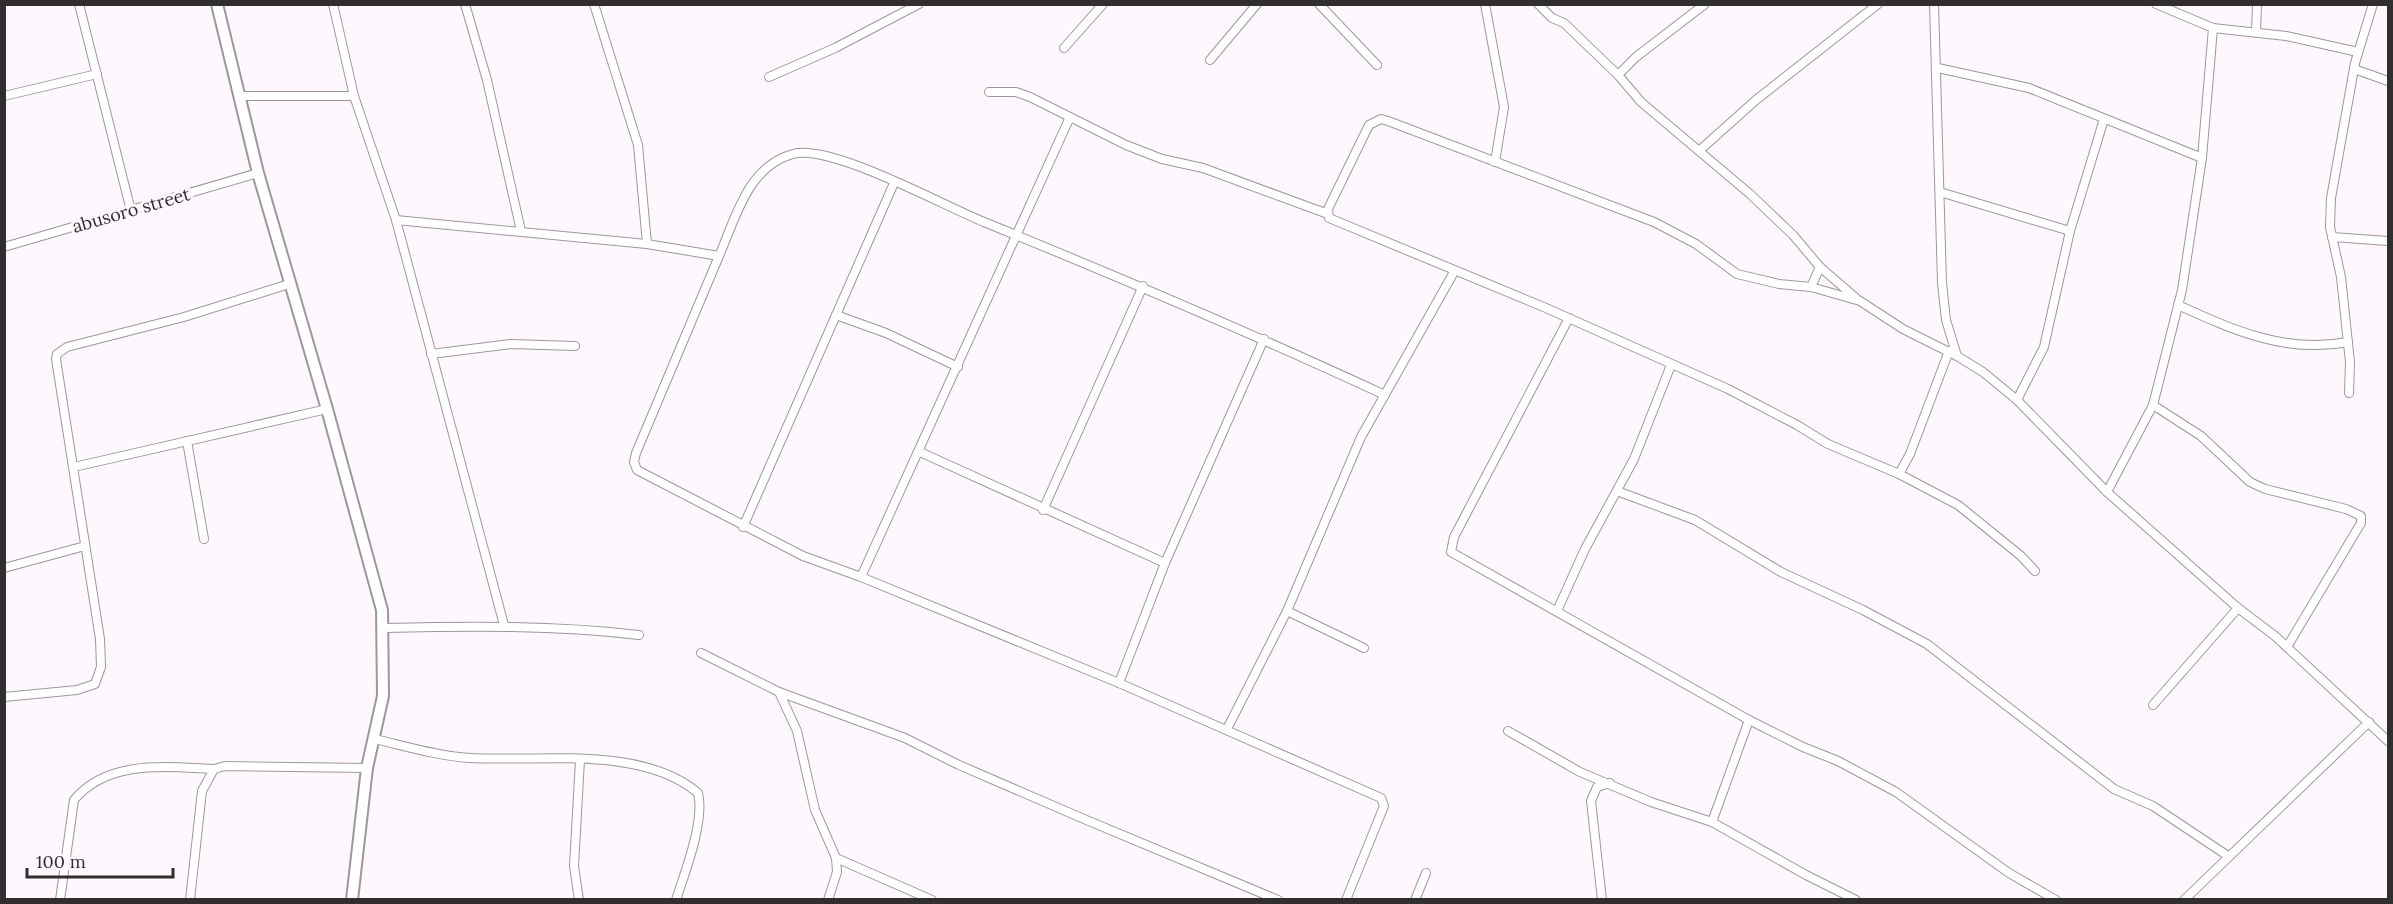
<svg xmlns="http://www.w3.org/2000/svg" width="2393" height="904" font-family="Lora,serif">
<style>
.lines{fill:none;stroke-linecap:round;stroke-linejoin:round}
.street-casing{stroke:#9d979c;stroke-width:10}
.secondary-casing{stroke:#9d979c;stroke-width:14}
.street{stroke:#fff;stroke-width:8}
.secondary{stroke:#fff;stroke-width:10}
.labels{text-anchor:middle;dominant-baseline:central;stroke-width:6;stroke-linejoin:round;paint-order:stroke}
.street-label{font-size:18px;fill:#312e30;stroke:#fef7fd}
</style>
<rect width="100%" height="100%" fill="#fef7fd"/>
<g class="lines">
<defs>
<g id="street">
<path d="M 79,4 L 131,211"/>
<path d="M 333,4 L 354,96 L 396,220 L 504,625"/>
<path d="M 465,4 L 487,80 L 521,231"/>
<path d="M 594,4 L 638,145 L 647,244"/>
<path d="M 1319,4 L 1377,65"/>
<path d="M 1485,4 L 1504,107 L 1495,162"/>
<path d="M 1538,4 L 1552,18 L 1564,23 L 1618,75 L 1641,102 L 1750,194 L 1793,235 L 1820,267 L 1857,299"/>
<path d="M 1934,4 L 1942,283 L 1946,320 L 1957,356"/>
<path d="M 2156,4 L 2213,28 L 2286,36 L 2358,52"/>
<path d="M 2256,32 L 2257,4"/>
<path d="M 1064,48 L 1103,4"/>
<path d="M 1210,60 L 1257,4"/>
<path d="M 1938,68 L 2029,88 L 2202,158"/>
<path d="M 2354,69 L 2388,81"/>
<path d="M 1618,75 L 1636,57 L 1705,4"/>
<path d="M 769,77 L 835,48 L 919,4"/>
<path d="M 989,92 L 1016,92 L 1030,97 L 1126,145 L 1162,159 L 1203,168 L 1328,214"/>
<path d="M 4,96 L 97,74"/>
<path d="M 240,96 L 354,96"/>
<path d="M 1700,150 L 1756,100 L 1878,4"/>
<path d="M 1940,192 L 2070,231"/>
<path d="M 396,220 L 647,244 L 719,256 L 636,453 L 634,462 L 637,470 L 803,556 L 861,577 L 1119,683 L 1381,798 L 1384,806 L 1346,900"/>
<path d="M 2332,237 L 2388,241"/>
<path d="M 4,247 L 258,173"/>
<path d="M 719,256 C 736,217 748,166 793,154 C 830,143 944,206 984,222 C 1119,277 1253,334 1385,395"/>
<path d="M 1811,287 L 1820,267"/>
<path d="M 2178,305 C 2233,330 2286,354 2348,342"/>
<path d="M 836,315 L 886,333 L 958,367"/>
<path d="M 1569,318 L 1454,537 L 1451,552 L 1749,720 L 1803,747 L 1838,761 L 1896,792 L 2009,873 L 2056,900"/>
<path d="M 431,354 L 511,344 L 575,346"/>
<path d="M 2349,393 L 2350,362 L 2341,277 L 2330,227 L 2331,198 L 2355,63 L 2373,4"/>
<path d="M 2017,400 L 2044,347 L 2070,231 L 2104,119"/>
<path d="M 2153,405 L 2201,436 L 2250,482 L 2265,489 L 2346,509 L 2361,516 L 2361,523 L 2287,647"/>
<path d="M 187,441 L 204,539"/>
<path d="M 920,452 L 1165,563"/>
<path d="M 74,467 L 327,409"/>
<path d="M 1899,474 L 1910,454 L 1949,351"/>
<path d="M 1617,491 L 1695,520 L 1781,572 L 1863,610 L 1927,644 L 2114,789 L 2153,806 L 2228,856"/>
<path d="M 2107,492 L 2153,405 L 2182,290 L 2202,158 L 2213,28"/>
<path d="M 1043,510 L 1143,286"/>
<path d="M 743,527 L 894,183"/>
<path d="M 4,568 L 85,546"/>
<path d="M 2035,571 L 2021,556 L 1958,505 L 1899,474 L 1828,444 L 1797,425 L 1728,389 L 1546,308 L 1329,218 L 1328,209 L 1369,125 L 1381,119 L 1388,121 L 1654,222 L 1696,244 L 1737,274 L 1779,284 L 1811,287 L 1860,301 L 1903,329 L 1957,356 L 1983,372 L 2017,400 L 2107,492 L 2238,608 L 2275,636 L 2388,741"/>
<path d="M 861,577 L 1070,117"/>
<path d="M 1287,611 L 1364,648"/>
<path d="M 1557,611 L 1585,549 L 1634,459 L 1671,365"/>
<path d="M 384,628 C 470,626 554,625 639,635"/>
<path d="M 701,653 L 779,692 L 797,731 L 815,810 L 836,858 L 837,872 L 828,900"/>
<path d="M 1119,683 L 1165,563 L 1264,339"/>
<path d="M 779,692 L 905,738 L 959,765 L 1084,819 L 1278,900"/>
<path d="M 4,697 L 77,690 L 95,684 L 101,667 L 100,639 L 56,359 L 57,354 L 67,347 L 184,317 L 289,284"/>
<path d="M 2153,705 L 2238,608"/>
<path d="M 1227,729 L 1287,611 L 1361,437 L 1454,272"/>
<path d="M 1508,731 L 1580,772 L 1651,802 L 1712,822 L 1806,875 L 1856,900"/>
<path d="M 375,739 C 405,746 438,756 470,758 C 539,762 642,745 698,793 C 705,821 685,872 676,900"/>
<path d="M 1712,822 L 1749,720"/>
<path d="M 836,858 L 932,900"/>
<path d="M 60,900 L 74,800 C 108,759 167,767 214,769"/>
<path d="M 190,900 L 202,791 L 214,769 L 225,766 L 367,768"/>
<path d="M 579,900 L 574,866 L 580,760"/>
<path d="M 1415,900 L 1426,873"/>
<path d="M 1602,900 L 1591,801 L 1597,787 L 1610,783"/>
<path d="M 2184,900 L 2369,722"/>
</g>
<path id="secondary" d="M 217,4 L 258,173 L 327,409 L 382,610 L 383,696 L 367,768 L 352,900"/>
</defs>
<use href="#street" class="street-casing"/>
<use href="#secondary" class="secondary-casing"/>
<use href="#street" class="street"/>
<use href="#secondary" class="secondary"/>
</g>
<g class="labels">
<g class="street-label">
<text transform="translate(131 210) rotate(-16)">abusoro street</text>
</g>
</g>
<rect width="2393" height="904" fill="none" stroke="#312e30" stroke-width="12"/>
<path d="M27 868v9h146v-9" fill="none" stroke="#312e30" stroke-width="3"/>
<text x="36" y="868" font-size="18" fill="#312e30" stroke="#fef7fd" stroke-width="4.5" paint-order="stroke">100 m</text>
</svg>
